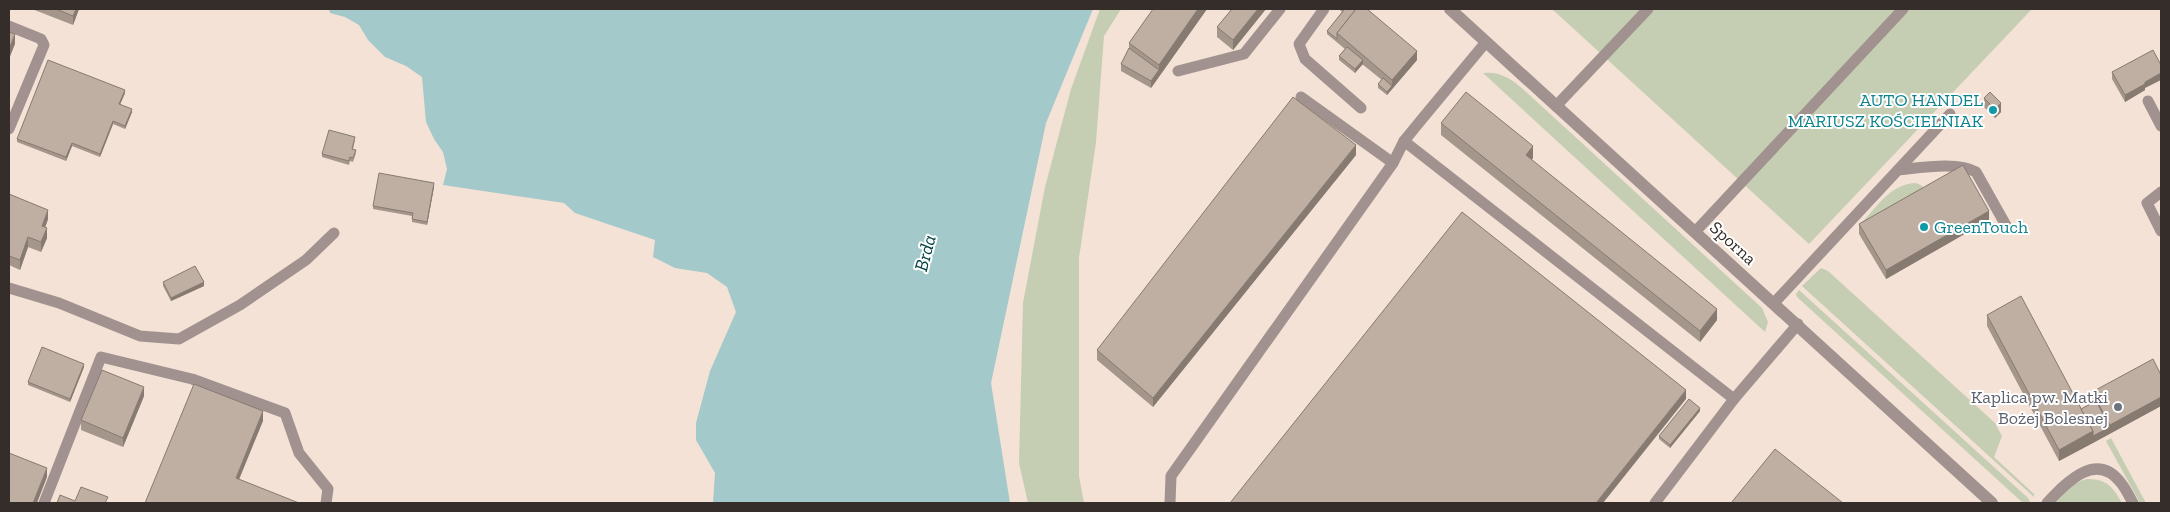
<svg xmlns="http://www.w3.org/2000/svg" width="2170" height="512" font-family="'Zilla Slab',serif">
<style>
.green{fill:#c5cdb2}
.water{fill:#a3c9ca}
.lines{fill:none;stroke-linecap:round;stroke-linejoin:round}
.service{stroke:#a19290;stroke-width:11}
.tertiary{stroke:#a19290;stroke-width:12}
.wall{fill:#a4968b}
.shaded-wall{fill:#867a71}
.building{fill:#bfaea2;stroke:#867a71}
.culture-dot{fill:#0f9aa8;stroke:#fff;stroke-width:2}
.worship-dot{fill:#6b7280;stroke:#fff;stroke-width:2}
.labels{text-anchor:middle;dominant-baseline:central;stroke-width:4;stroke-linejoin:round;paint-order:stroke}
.culture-label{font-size:18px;fill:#0d838f;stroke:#fff;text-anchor:end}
.street-label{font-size:18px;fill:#342d29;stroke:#fff}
.worship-label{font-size:18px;fill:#5b616d;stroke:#fff;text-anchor:end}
.water-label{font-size:19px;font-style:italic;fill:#034143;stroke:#fff}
</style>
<rect width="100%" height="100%" fill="#f4e2d6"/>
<g class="green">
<path d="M 1100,9 L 1121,9 L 1104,36 L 1096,142 L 1079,258 L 1079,476 L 1084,503 L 1028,503 L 1019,463 L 1023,303 L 1045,187 L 1071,89 Z"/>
<path d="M 1552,9 L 2032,9 L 1809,244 Z"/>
<path d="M 1483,73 C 1500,71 1512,79 1524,90 L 1762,308 L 1768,322 L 1765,332 Z"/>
<path d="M 1915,183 L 1921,185 L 1927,191 L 1860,228 L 1859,226 C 1875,209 1890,184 1915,183 Z"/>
<path d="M 1821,268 L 1828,271 L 1995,423 L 2002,436 L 1994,457 L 2034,494 L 2034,497 L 1802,286 Z"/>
<path d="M 1799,290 L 2028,498 L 2030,502 L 2023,503 L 1797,297 L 1796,294 Z"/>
<path d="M 2111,438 L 2146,503 L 2140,503 L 2106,441 Z"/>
<path d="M 2087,479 C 2107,479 2113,487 2122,503 L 2054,503 C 2064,492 2073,482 2087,479 Z"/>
</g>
<path class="water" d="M 329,9 L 1093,9 L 1046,123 L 991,383 L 1010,503 L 713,503 L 715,473 L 696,440 L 696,423 L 710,371 L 736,312 L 727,287 L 707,273 L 675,268 L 653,257 L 655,240 L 575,213 L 564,203 L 443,185 L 447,169 L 443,152 L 434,139 L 426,122 L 422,77 L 406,66 L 385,57 L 368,40 L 359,25 L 345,17 L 330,13 Z"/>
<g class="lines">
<g class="service">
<path d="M 1324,9 L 1299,44 L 1305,59 L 1361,108"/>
<path d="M 9,26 L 41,39 L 44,45 L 9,129"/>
<path d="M 1178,71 L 1244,54 L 1280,9"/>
<path d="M 1301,97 L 1393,163"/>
<path d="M 2148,101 L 2161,126"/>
<path d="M 1556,106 L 1648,9"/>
<path d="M 1404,141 L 1734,399"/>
<path d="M 1898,170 C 1919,168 1958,161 1976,172 L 2008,229"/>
<path d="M 2161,192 L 2147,203 L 2161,231"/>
<path d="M 1695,232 L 1903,9"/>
<path d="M 9,288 L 59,303 L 140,336 L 179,339 L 240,305 L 306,260 L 334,233"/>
<path d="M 1774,303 L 1950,114"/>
<path d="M 44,503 L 101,357 L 192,379 L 285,413 L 299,453 L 328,489 L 326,503"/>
<path d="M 1170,503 L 1171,476 L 1393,163 L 1404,141 L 1422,119 L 1486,42"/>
<path d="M 1655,503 L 1734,399 L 1798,324"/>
<path d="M 2047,503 C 2066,483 2096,450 2121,483 C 2126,489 2129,496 2133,503"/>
</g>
<path class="tertiary" d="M 1450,9 L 1992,503"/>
</g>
<g class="wall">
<path d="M 32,9 L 79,9 L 73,25 Z"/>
<path d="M 1207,9 L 1151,88 L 1121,71 L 1121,64 L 1129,48 L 1129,43 Z"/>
<path d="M 1232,9 L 1266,9 L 1233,50 L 1217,37 L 1217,27 Z"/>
<path d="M 1339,9 L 1367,9 L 1417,60 L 1387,95 L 1378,88 L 1378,84 L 1382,80 L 1362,64 L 1355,73 L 1339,60 L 1339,56 L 1345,49 L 1327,34 L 1327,31 L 1342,12 Z"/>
<path d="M 2112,72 L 2145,88 L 2145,90 L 2125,102 L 2112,79 Z"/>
<path d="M 125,93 L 120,104 L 132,112 L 125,129 L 113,124 L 100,157 L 72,146 L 66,161 L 17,142 L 17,139 Z"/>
<path d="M 1984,98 L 2001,112 L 1995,118 L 1984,107 Z"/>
<path d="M 1441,123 L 1533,158 L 1531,160 L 1717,320 L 1700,342 L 1441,135 Z"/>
<path d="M 355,140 L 353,149 L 356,153 L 353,162 L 350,161 L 349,165 L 322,157 L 322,154 Z"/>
<path d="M 1356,155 L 1153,407 L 1097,360 L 1097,350 Z"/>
<path d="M 434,187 L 427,225 L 412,222 L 412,216 L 373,209 L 373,206 Z"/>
<path d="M 9,194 L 48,219 L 45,228 L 47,238 L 41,252 L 28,247 L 20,270 L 9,265 Z"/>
<path d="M 1989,220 L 1886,279 L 1859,234 L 1859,224 Z"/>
<path d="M 163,282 L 204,286 L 171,301 L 163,286 Z"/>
<path d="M 1987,315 L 2081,409 L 2093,403 L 2092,401 L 2092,392 L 2161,406 L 2059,461 L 1987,326 Z"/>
<path d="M 84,367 L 70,402 L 28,385 L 28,382 Z"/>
<path d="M 144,396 L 123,447 L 81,430 L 81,420 Z"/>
<path d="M 1700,411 L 1670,448 L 1659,439 L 1659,436 Z"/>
</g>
<g class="shaded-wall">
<path d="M 76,9 L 79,9 L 73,25 L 73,16 Z"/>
<path d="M 1198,9 L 1207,9 L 1151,88 L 1151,81 L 1159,70 L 1159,65 Z"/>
<path d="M 1258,9 L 1266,9 L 1233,50 L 1233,40 Z"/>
<path d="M 15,34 L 15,44 L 9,59 L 9,49 Z"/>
<path d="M 1417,51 L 1417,60 L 1387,95 L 1387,92 L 1392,86 L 1392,80 Z"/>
<path d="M 1363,60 L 1363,64 L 1355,73 L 1355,69 Z"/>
<path d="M 2161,73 L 2161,80 L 2145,88 L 2145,90 L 2125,102 L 2125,95 L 2145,82 Z"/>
<path d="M 125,90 L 125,93 L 119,107 L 119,104 Z"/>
<path d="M 2001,103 L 2001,112 L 1995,118 L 1995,109 Z"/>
<path d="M 132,109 L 132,112 L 125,129 L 125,126 Z"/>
<path d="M 113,121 L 113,124 L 100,157 L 100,154 Z"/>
<path d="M 72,143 L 72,146 L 66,161 L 66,157 Z"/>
<path d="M 1356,145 L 1356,155 L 1153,407 L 1153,398 Z"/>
<path d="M 1533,146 L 1533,158 L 1526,167 L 1526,155 Z"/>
<path d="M 434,183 L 434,187 L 427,225 L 427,222 Z"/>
<path d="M 48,210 L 48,219 L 42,236 L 42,226 Z"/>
<path d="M 1989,211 L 1989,220 L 1886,279 L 1886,270 Z"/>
<path d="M 47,228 L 47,238 L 41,252 L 41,242 Z"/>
<path d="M 28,237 L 28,247 L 20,270 L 20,260 Z"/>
<path d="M 204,282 L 204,286 L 171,301 L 171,298 Z"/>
<path d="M 1717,309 L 1717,320 L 1700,342 L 1700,331 Z"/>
<path d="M 84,364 L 84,367 L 70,402 L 70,399 Z"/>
<path d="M 144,387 L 144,396 L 123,447 L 123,438 Z"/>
<path d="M 1686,390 L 1686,399 L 1603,503 L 1596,503 Z"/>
<path d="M 2161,397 L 2161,406 L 2093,443 L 2093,436 L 2110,427 L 2110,425 Z"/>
<path d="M 1700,408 L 1700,411 L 1670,448 L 1670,445 Z"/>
<path d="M 263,411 L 263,421 L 236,487 L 236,478 Z"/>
<path d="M 2093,431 L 2093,443 L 2059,461 L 2059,450 Z"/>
<path d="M 47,468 L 47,477 L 37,503 L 33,503 Z"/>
</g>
<g class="building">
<path d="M 56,9 L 76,9 L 73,16 Z"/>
<path d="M 1153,9 L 1198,9 L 1159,65 L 1129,43 Z"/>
<path d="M 1232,9 L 1258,9 L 1233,40 L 1217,27 Z"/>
<path d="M 1343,9 L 1356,9 L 1337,33 L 1337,39 L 1327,31 L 1344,10 Z"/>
<path d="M 1356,9 L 1367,9 L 1417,51 L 1392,80 L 1337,33 Z"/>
<path d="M 9,32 L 15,34 L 9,49 Z"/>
<path d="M 1347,47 L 1363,60 L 1355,69 L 1339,56 Z"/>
<path d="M 1129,48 L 1159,70 L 1151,81 L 1121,64 Z"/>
<path d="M 2153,50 L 2161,65 L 2161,73 L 2145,82 L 2145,84 L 2125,95 L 2112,72 Z"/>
<path d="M 48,60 L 125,90 L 119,104 L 132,109 L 125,126 L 113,121 L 100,154 L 72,143 L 66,157 L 17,139 Z"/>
<path d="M 1383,78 L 1392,86 L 1387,92 L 1378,84 Z"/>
<path d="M 1466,92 L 1533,146 L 1526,155 L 1717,309 L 1700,331 L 1441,123 Z"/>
<path d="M 1990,92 L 2001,103 L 1995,109 L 1984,98 Z"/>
<path d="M 1293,97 L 1356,145 L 1153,398 L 1097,350 Z"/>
<path d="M 329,130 L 355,137 L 352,149 L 356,150 L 353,158 L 350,157 L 349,161 L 322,154 Z"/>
<path d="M 1963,165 L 1989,211 L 1886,270 L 1859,224 Z"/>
<path d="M 379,173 L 434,183 L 427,222 L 412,219 L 413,213 L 373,206 Z"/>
<path d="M 9,194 L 48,210 L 42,226 L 47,228 L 41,242 L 28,237 L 20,260 L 9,256 Z"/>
<path d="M 1462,212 L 1686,390 L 1596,503 L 1230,503 Z"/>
<path d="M 195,266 L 204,282 L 171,298 L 163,282 Z"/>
<path d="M 2021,296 L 2093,431 L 2059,450 L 1987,315 Z"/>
<path d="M 42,347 L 84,364 L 70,399 L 28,382 Z"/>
<path d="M 2153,359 L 2161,375 L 2161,397 L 2110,425 L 2092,392 Z"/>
<path d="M 102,370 L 144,387 L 123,438 L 81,420 Z"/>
<path d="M 194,384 L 263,411 L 236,478 L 299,503 L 145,503 Z"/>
<path d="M 1689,399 L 1700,408 L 1670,445 L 1659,436 Z"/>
<path d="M 2096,401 L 2110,427 L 2093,436 L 2093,431 L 2081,409 Z"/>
<path d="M 1775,449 L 1843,503 L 1731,503 Z"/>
<path d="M 9,453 L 47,468 L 33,503 L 9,503 Z"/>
<path d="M 81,487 L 108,497 L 105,503 L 57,503 L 60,495 L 75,501 Z"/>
</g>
<g class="culture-dot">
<circle cx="1993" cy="110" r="5"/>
<circle cx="1924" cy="227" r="5"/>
</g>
<circle class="worship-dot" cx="2118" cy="407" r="5"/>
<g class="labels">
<g class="culture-label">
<text x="1983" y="100">AUTO HANDEL<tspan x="1983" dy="21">MARIUSZ KOŚCIELNIAK</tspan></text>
<text x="1934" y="227" text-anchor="start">GreenTouch</text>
</g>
<g class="street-label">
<text transform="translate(1733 243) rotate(42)">Sporna</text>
</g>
<g class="worship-label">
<text x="2108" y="397">Kaplica pw. Matki<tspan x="2108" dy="21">Bożej Bolesnej</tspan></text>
</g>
<g class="water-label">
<text transform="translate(925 253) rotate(-75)">Brda</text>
</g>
</g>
<rect width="2170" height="512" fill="none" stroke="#342d29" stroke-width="20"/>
</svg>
